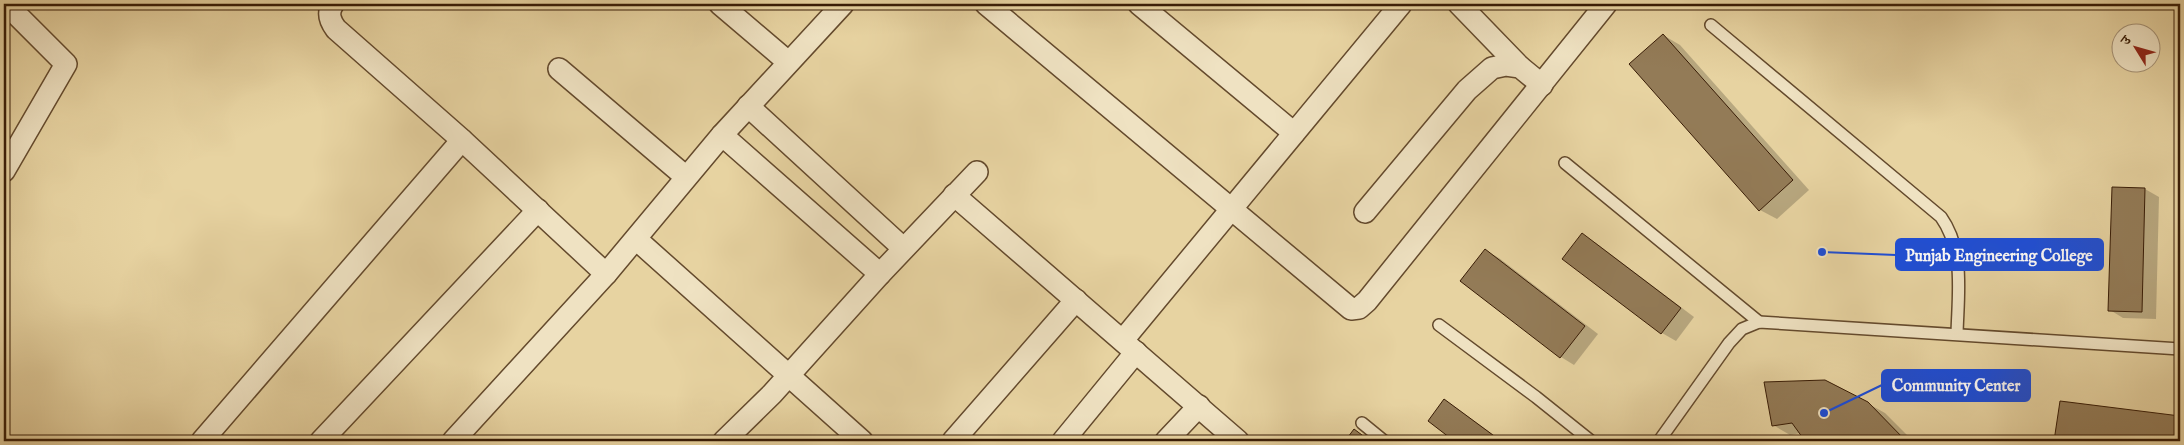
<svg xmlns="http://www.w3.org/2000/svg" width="2184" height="445" font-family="'IM FELL English','Noto Serif Devanagari',serif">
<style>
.shadow{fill:#0003}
.building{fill:#937b57;stroke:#381c06}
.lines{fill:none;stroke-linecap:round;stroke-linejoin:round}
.service-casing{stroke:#644a2d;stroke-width:14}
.minor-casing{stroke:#644a2d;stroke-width:24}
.service{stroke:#efe2c2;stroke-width:11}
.minor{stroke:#efe2c2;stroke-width:21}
.leader{fill:none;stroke:#1d4ed8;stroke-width:2}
.callout-dot{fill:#1d4ed8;stroke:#efe2c2;stroke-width:2}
.callout{fill:#1d4ed8;stroke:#1d4ed8;stroke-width:2}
.callout-label{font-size:16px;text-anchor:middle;font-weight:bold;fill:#fff}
</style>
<rect width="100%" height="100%" fill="#e7d3a1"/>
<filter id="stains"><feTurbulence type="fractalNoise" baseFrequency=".004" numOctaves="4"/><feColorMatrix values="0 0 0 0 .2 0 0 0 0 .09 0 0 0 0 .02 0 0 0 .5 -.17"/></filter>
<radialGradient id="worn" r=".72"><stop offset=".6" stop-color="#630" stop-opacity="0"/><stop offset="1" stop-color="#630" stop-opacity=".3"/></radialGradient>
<g class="shadow">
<path d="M 1663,35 L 1680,45 L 1809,190 L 1777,219 L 1760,210 Z"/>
<path d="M 2145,189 L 2159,197 L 2156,319 L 2123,318 L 2110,310 Z"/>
<path d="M 1582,235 L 1596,243 L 1694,317 L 1676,341 L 1662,333 L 1564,259 Z"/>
<path d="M 1485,250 L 1499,258 L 1598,334 L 1574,365 L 1561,357 Z"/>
<path d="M 1445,401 L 1458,409 L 1502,441 L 1457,441 L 1429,421 Z"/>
<path d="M 1867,403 L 1885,413 L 1913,441 L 1807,441 L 1801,433 L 1790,435 L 1773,425 Z"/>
<path d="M 2061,403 L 2180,418 L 2180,441 L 2056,441 Z"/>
</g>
<g class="building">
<path d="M 1663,34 L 1793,180 L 1759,211 L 1629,64 Z"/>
<path d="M 2112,187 L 2145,188 L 2142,312 L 2108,311 Z"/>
<path d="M 1582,233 L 1681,308 L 1661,334 L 1562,259 Z"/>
<path d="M 1485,249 L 1585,326 L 1560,358 L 1460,281 Z"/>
<path d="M 1825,380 L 1868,402 L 1906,441 L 1805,441 L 1792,423 L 1772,426 L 1764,382 Z"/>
<path d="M 1444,399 L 1501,441 L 1454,441 L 1428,421 Z"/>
<path d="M 2060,401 L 2180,416 L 2180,441 L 2102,441 L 2090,439 L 2090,441 L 2054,441 Z"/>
<path d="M 1354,429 L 1370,441 L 1345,441 Z"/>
</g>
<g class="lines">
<defs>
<g id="service">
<path d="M 1711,25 L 1941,217 C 1965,251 1958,294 1957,334"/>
<path d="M 1565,163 L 1759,322"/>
<path d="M 1439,325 L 1536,397 L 1591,441"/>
<path d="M 1362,423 L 1384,441"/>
<path d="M 1659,441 L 1729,343 L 1742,329 L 1759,322 L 2180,349"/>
</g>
<g id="minor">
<path d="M 333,4 C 327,13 330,21 336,29 L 462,140 L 606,274"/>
<path d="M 720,4 L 788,62"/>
<path d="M 986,4 L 1351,309 L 1359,308 L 1367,301 L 1606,4"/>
<path d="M 1139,4 L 1294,133"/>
<path d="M 1459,4 L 1520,67"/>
<path d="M 559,69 L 686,177"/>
<path d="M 748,106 L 903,248"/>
<path d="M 722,135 L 880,274"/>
<path d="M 4,171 L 66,64 L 6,4"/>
<path d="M 954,195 L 1238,441"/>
<path d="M 1365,212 L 1467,90 L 1492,68 L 1506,65 L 1520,67 L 1542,85"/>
<path d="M 636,239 L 862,441"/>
<path d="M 1123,340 L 1401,4"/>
<path d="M 202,441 L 462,140"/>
<path d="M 321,441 L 538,210"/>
<path d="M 453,441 L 606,274 L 722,135 L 843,4"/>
<path d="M 724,441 L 772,394 L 880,274 L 977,172"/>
<path d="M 953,441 L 1076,300"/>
<path d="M 1063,441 L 1136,352"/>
<path d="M 1166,441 L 1199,406"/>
</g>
</defs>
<use href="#service" class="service-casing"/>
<use href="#minor" class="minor-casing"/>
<use href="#service" class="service"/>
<use href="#minor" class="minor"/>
</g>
<path class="leader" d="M1822 252L1896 255M1824 413L1882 385"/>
<g class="callout-dot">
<circle cx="1822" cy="252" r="5"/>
<circle cx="1824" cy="413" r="5"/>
</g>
<g class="callout">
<rect x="1896" y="239" width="207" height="31" rx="5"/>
<rect x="1882" y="370" width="148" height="31" rx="5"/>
</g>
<g class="callout-label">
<text x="1999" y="261">Punjab Engineering College</text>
<text x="1956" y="391">Community Center</text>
</g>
<rect width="2184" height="445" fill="none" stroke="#e7d3a1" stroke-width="20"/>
<rect x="5" y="5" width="2174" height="435" fill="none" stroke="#381c06" stroke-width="2.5"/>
<rect x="10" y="10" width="2164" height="425" fill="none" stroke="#381c06"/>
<g transform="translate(2136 48) rotate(307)"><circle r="24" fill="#efe2c2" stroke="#a69377"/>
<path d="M0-4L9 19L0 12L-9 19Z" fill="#8f2418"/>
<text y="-8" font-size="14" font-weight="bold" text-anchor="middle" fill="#381c06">उ</text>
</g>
<rect width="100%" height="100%" filter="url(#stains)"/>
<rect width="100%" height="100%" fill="url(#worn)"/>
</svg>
